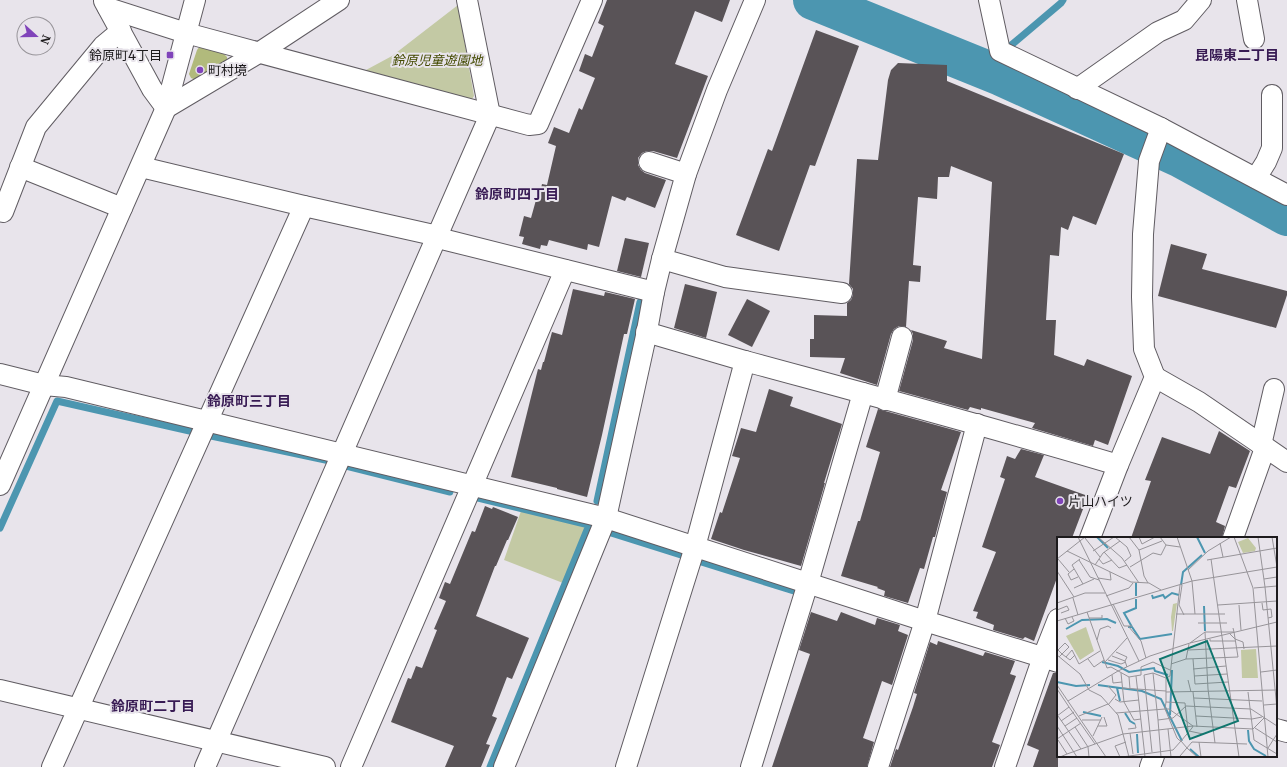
<svg xmlns="http://www.w3.org/2000/svg" width="1287" height="767" font-family="Merriweather,'Noto Sans JP',serif">
<style>
.green{fill:#c3c9a4}
.forest{fill:#b1ba7c}
.lines{fill:none;stroke-linecap:round;stroke-linejoin:round}
.stream{stroke:#4c96b0;stroke-width:7}
.river{stroke:#4c96b0;stroke-width:40}
.building{fill:#595357}
.street-casing{stroke:#605c62;stroke-width:22}
.street{stroke:#fff;stroke-width:20}
.poi-dot{fill:#8044ba;stroke:#e8e4eb;stroke-width:1.5}
.labels{text-anchor:middle;dominant-baseline:central;stroke-width:4;stroke-linejoin:round;paint-order:stroke}
.poi-label{font-size:13px;fill:#1d1b1d;stroke:#e8e4eb;text-anchor:start}
.park-label{font-size:13px;font-style:italic;fill:#434a00;stroke:#e8e4eb}
.neighbourhood-label{font-size:14px;font-weight:bold;fill:#381b54;stroke:#e8e4eb}
.inset-river{fill:none;stroke:#4c96b0;stroke-width:2}
.inset-road{fill:none;stroke:#979499;stroke-width:1}
.view{fill:#0f766e;fill-opacity:0.15;stroke:#0f766e;stroke-width:2}
.inset-edge{fill:none;stroke:#1d1b1d;stroke-width:2}
</style>
<rect width="100%" height="100%" fill="#e8e4eb"/>
<g class="green">
<path d="M 458,5 L 474,96 L 470,102 L 367,72 L 366,70 L 392,56 Z"/>
<path d="M 521,511 L 585,525 L 586,528 L 563,583 L 504,560 Z"/>
</g>
<path class="forest" d="M 200,46 L 223,53 L 227,57 L 227,61 L 196,80 L 191,78 L 189,74 L 197,50 Z"/>
<g class="lines">
<g class="stream">
<path d="M 987,71 L 1009,47 L 1061,3 L 1063,0"/>
<path d="M 211,436 L 330,461"/>
<path d="M 342,465 L 450,492"/>
<path d="M 478,498 L 589,525 L 490,767"/>
<path d="M 597,501 L 640,302"/>
<path d="M 0,528 L 57,401 L 194,432"/>
<path d="M 611,533 L 684,556"/>
<path d="M 698,561 L 797,592"/>
</g>
<path class="river" d="M 813,0 L 1001,76 L 1179,157 L 1287,216"/>
</g>
<g class="building">
<path d="M 607,0 L 730,0 L 722,22 L 695,11 L 675,64 L 708,76 L 677,158 L 653,151 L 647,151 L 642,153 L 638,158 L 638,165 L 641,170 L 645,173 L 666,180 L 655,208 L 627,197 L 625,201 L 612,196 L 599,247 L 588,244 L 587,250 L 549,240 L 547,246 L 541,245 L 540,249 L 522,244 L 524,237 L 519,236 L 524,216 L 531,218 L 536,200 L 538,201 L 542,184 L 547,185 L 556,146 L 548,143 L 554,127 L 569,133 L 579,108 L 582,110 L 595,78 L 579,71 L 585,54 L 592,57 L 604,26 L 598,23 Z"/>
<path d="M 816,30 L 859,46 L 815,166 L 810,165 L 779,251 L 736,235 L 768,149 L 772,151 Z"/>
<path d="M 898,63 L 947,65 L 947,81 L 1124,154 L 1096,225 L 1073,216 L 1068,230 L 1061,227 L 1059,256 L 1050,255 L 1046,320 L 1056,320 L 1054,355 L 1084,366 L 1087,359 L 1132,376 L 1108,445 L 1095,440 L 1093,446 L 1032,428 L 1035,423 L 981,408 L 981,410 L 970,407 L 968,410 L 899,391 L 913,340 L 913,334 L 911,330 L 947,341 L 944,348 L 982,359 L 992,182 L 951,166 L 949,177 L 938,177 L 937,199 L 918,197 L 913,265 L 921,266 L 920,282 L 909,281 L 906,327 L 899,326 L 894,329 L 891,334 L 877,385 L 840,373 L 845,358 L 810,357 L 810,339 L 814,339 L 814,315 L 847,316 L 847,303 L 851,300 L 853,295 L 853,289 L 849,284 L 857,159 L 878,160 L 888,80 L 891,70 Z"/>
<path d="M 625,238 L 649,243 L 641,277 L 617,271 Z"/>
<path d="M 1171,244 L 1207,254 L 1202,269 L 1287,291 L 1287,295 L 1276,328 L 1158,296 Z"/>
<path d="M 685,284 L 717,292 L 706,338 L 674,328 Z"/>
<path d="M 573,289 L 604,296 L 605,292 L 635,299 L 627,334 L 624,334 L 602,435 L 587,497 L 557,489 L 557,488 L 511,477 L 538,369 L 541,370 L 543,362 L 544,362 L 552,332 L 562,335 Z"/>
<path d="M 747,299 L 770,311 L 752,347 L 728,335 Z"/>
<path d="M 769,389 L 793,397 L 790,406 L 842,424 L 824,483 L 825,483 L 801,566 L 744,550 L 711,539 L 720,512 L 722,513 L 740,458 L 732,456 L 741,428 L 756,432 Z"/>
<path d="M 878,409 L 961,432 L 941,490 L 947,492 L 935,537 L 933,537 L 924,569 L 920,568 L 908,603 L 884,596 L 885,591 L 877,588 L 878,587 L 841,576 L 858,521 L 860,521 L 880,452 L 866,447 Z"/>
<path d="M 1219,431 L 1250,451 L 1236,488 L 1229,486 L 1216,522 L 1225,526 L 1222,538 L 1131,538 L 1151,481 L 1145,480 L 1162,437 L 1210,454 Z"/>
<path d="M 1021,449 L 1044,455 L 1035,477 L 1088,496 L 1072,538 L 1058,538 L 1058,575 L 1034,641 L 1025,637 L 1023,639 L 993,630 L 994,625 L 976,618 L 978,612 L 973,611 L 996,552 L 982,547 L 1005,479 L 1000,477 L 1007,456 L 1015,459 Z"/>
<path d="M 485,506 L 492,509 L 493,507 L 518,517 L 508,540 L 507,540 L 496,566 L 495,566 L 476,616 L 529,638 L 512,679 L 507,677 L 492,716 L 497,718 L 486,744 L 490,745 L 481,767 L 445,767 L 454,746 L 391,722 L 408,678 L 411,679 L 416,666 L 422,668 L 437,630 L 434,629 L 446,601 L 439,598 L 445,582 L 450,584 L 472,531 L 475,532 Z"/>
<path d="M 811,612 L 837,621 L 841,612 L 875,625 L 877,618 L 900,625 L 898,631 L 908,635 L 892,685 L 882,681 L 863,738 L 874,742 L 867,767 L 772,767 L 810,654 L 799,650 Z"/>
<path d="M 938,641 L 983,656 L 985,652 L 1015,661 L 1010,674 L 1016,676 L 992,742 L 1000,745 L 992,767 L 890,767 L 896,749 L 898,750 L 913,707 L 917,694 L 914,693 L 930,642 L 937,645 Z"/>
<path d="M 1053,673 L 1058,673 L 1058,767 L 1033,767 L 1039,750 L 1027,745 Z"/>
</g>
<g class="lines">
<defs>
<g id="street">
<path d="M 989,0 L 1000,51 L 1161,128 L 1287,195"/>
<path d="M 1247,0 L 1254,39"/>
<path d="M 104,1 L 152,89 L 166,108 L 260,52 L 339,0"/>
<path d="M 108,8 L 186,33 L 529,125 L 538,124 L 592,0"/>
<path d="M 1077,89 L 1158,32 L 1184,20 L 1201,0"/>
<path d="M 649,162 L 686,174"/>
<path d="M 20,167 L 122,208"/>
<path d="M 141,167 L 304,206 L 438,236 L 446,240 L 654,292"/>
<path d="M 1256,178 L 1266,162 L 1272,148 L 1272,95"/>
<path d="M 3,212 L 36,127 L 103,46 L 121,31"/>
<path d="M 662,259 L 725,277 L 842,293"/>
<path d="M 646,332 L 745,361"/>
<path d="M 0,374 L 44,385 L 66,387 L 606,518 L 925,621 L 1058,662"/>
<path d="M 1155,377 L 1199,402 L 1287,462"/>
<path d="M 885,400 L 902,337"/>
<path d="M 1261,445 L 1274,389"/>
<path d="M 0,485 L 166,108 L 195,0"/>
<path d="M 1090,538 L 1118,465 L 1155,377 L 1144,349 L 1142,297 L 1143,234 L 1149,161 L 1161,128"/>
<path d="M 1233,538 L 1265,448"/>
<path d="M 0,690 L 325,767"/>
<path d="M 1276,729 L 1287,732"/>
<path d="M 52,767 L 304,206"/>
<path d="M 205,767 L 490,115 L 467,0"/>
<path d="M 351,767 L 565,270"/>
<path d="M 504,767 L 606,518 L 646,336 L 654,292 L 662,259 L 686,174 L 717,90 L 755,0"/>
<path d="M 626,767 L 695,547 L 745,361 C 870,395 994,428 1118,465"/>
<path d="M 751,767 L 808,583 L 863,393"/>
<path d="M 878,767 L 925,621 L 977,424"/>
<path d="M 1005,767 L 1043,657 L 1058,619"/>
<path d="M 1150,767 L 1154,756"/>
</g>
</defs>
<use href="#street" class="street-casing"/>
<use href="#street" class="street"/>
</g>
<g class="poi-dot">
<rect x="166" y="51" width="8" height="8" rx="2"/>
<circle cx="200" cy="70" r="4"/>
<circle cx="1060" cy="501" r="4"/>
</g>
<g class="labels">
<g class="poi-label">
<text x="162" y="55" text-anchor="end">鈴原町4丁目</text>
<text x="208" y="70">町村境</text>
<text x="1068" y="501">片山ハイツ</text>
</g>
<g class="park-label">
<text x="437" y="60">鈴原児童遊園地</text>
</g>
<g class="neighbourhood-label">
<text x="1237" y="55">昆陽東二丁目</text>
<text x="517" y="194">鈴原町四丁目</text>
<text x="249" y="401">鈴原町三丁目</text>
<text x="153" y="706">鈴原町二丁目</text>
</g>
</g>
<g transform="translate(1057 537)">
<rect width="220" height="220" fill="#e8e4eb"/>
<path d="M 191,1 L 199,11 L 198,14 L 186,16 L 181,5 ZM 120,66 L 116,94 L 115,94 L 114,80 L 116,67 ZM 29,90 L 37,114 L 23,123 L 9,99 ZM 199,112 L 201,141 L 185,141 L 184,113 Z" fill="#c3c9a4"/>
<path class="inset-river" d="M 40,0 L 51,11M 140,0 L 148,16M 124,48 L 126,35 L 145,18M 95,58 L 96,61 L 106,58 L 108,61 L 115,56 L 122,58M 79,59 L 79,46M 147,69 L 148,94M 71,90 L 75,90 L 83,102 L 115,97M 75,90 L 67,76 L 79,71 L 79,62M 9,92 L 25,83 L 50,82 L 59,86M 45,125 L 61,129 L 72,135 L 97,131 L 98,134 L 111,138M 0,145 L 19,149 L 33,148M 41,148 L 85,154 L 104,162 L 125,204M 60,151 L 63,164M 26,175 L 44,179M 68,176 L 73,184 L 78,187M 113,178 L 115,133M 191,193 L 192,204 L 197,212 L 209,219M 80,197 L 81,216M 133,212 L 142,220"/>
<path class="inset-road" d="M 21,0 L 82,124M 41,0 L 65,21 L 82,46M 58,0 L 70,10 L 74,19 L 68,24M 72,0 L 82,13 L 87,39 L 91,46M 82,0 L 85,7 L 98,0M 103,0 L 109,8 L 123,10M 120,0 L 135,44 L 138,77M 177,0 L 196,51 L 211,220M 201,0 L 208,50 L 220,172M 215,0 L 220,30M 28,1 L 43,20M 163,6 L 166,20M 82,13 L 105,4M 10,14 L 74,45 L 92,46 L 104,53M 36,14 L 57,0M 47,15 L 62,31 L 70,28M 0,22 L 28,0M 1,22 L 12,35M 23,22 L 15,28 L 26,47M 42,22 L 46,27 L 55,23M 154,22 L 182,220M 22,23 L 33,40 L 42,43M 150,23 L 220,11M 38,28 L 46,16 L 63,4M 73,30 L 96,16 L 104,18 L 109,8M 17,32 L 11,37 L 14,43 L 21,40M 131,33 L 151,14 L 174,0M 0,34 L 17,60M 41,41 L 54,43 L 53,35M 207,42 L 220,40M 123,48 L 113,139 L 109,141 L 109,165 L 128,166 L 131,194M 125,48 L 122,68 L 127,78M 17,51 L 37,42M 197,51 L 220,49M 49,59 L 72,51 L 76,46M 16,61 L 21,78M 0,66 L 28,56 L 48,56M 205,66 L 206,73 L 214,72 L 215,80 L 211,81M 56,67 L 67,89 L 75,89M 161,68 L 220,64M 182,68 L 184,93M 0,73 L 10,69 L 12,73 L 4,76M 30,75 L 50,131 L 54,130 L 72,140 L 73,152M 119,77 L 168,77M 8,81 L 11,87 L 17,84 L 15,80M 32,81 L 45,81 L 45,78M 0,84 L 135,44 L 220,30M 141,86 L 170,86M 71,89 L 84,104 L 89,121M 173,97 L 178,102 L 186,105 L 187,112M 153,102 L 153,104 L 178,104M 40,103 L 43,92 L 51,89 L 54,91M 133,106 L 148,95M 131,113 L 220,109M 59,115 L 70,120 L 68,124M 0,118 L 23,137 L 32,153 L 44,159 L 61,178 L 72,220M 55,119 L 68,124 L 70,130M 2,120 L 12,110 L 8,106 L 1,113 L 5,117 L 13,123 L 18,118M 9,120 L 15,113 L 22,127 L 43,114M 31,122 L 37,130 L 47,123M 129,122 L 132,107M 136,122 L 138,147 L 171,145M 51,123 L 64,127 L 69,125M 48,125 L 70,101M 114,127 L 129,122 L 181,120 L 177,95M 136,132 L 169,129M 204,135 L 220,133M 64,136 L 67,165 L 77,183 L 84,182M 96,136 L 101,183M 55,138 L 56,146 L 65,145M 79,139 L 88,220M 137,139 L 170,137M 72,140 L 84,138 L 84,130 L 96,125 L 113,133M 131,143 L 134,155M 0,148 L 49,220M 51,149 L 59,158 L 51,168M 65,151 L 109,154M 0,152 L 12,170M 109,155 L 220,153M 136,155 L 140,190M 191,155 L 197,203 L 220,217M 137,161 L 205,164M 58,162 L 63,165 L 82,163M 11,164 L 61,134 L 93,119 L 133,106 L 220,85M 207,168 L 220,167M 59,176 L 108,172 L 109,165M 0,179 L 12,170 L 38,207M 1,179 L 24,212M 22,179 L 51,167M 139,179 L 195,182 L 205,180M 25,183 L 44,183M 4,184 L 17,175M 0,189 L 20,220M 8,189 L 20,181M 41,189 L 50,189 L 47,180M 18,190 L 31,210 L 32,220M 198,191 L 220,205M 71,192 L 79,191 L 78,187M 111,192 L 114,220M 132,194 L 146,197M 73,196 L 76,217M 36,199 L 45,180M 0,202 L 24,186M 1,203 L 10,217 L 3,220M 142,205 L 144,220M 158,206 L 151,152 L 148,95 L 177,95 L 176,91M 211,211 L 220,197M 95,215 L 87,138 L 96,136 L 109,141M 10,217 L 66,197 L 136,189 L 196,192 L 207,181M 123,219 L 135,205 L 190,207M 63,220 L 58,209 L 69,205M 65,220 L 116,213 L 124,204 L 135,191 L 136,189 L 112,172 L 108,172 L 120,201 L 122,203 L 124,204 L 130,211 L 140,220M 104,220 L 101,183 L 116,181 L 129,169 L 194,172 L 220,189"/>
<path class="view" d="M 150,104 L 181,184 L 133,202 L 103,122 Z"/>
<rect width="220" height="220" class="inset-edge"/>
</g>
<g transform="translate(36 36) rotate(111)"><circle r="19" fill="#e8e4eb" stroke="#979499"/>
<path d="M0-3L7 15L0 10L-7 15Z" fill="#8044ba"/>
<text y="-6" font-size="11" font-weight="bold" text-anchor="middle" fill="#1d1b1d">N</text>
</g>
</svg>
